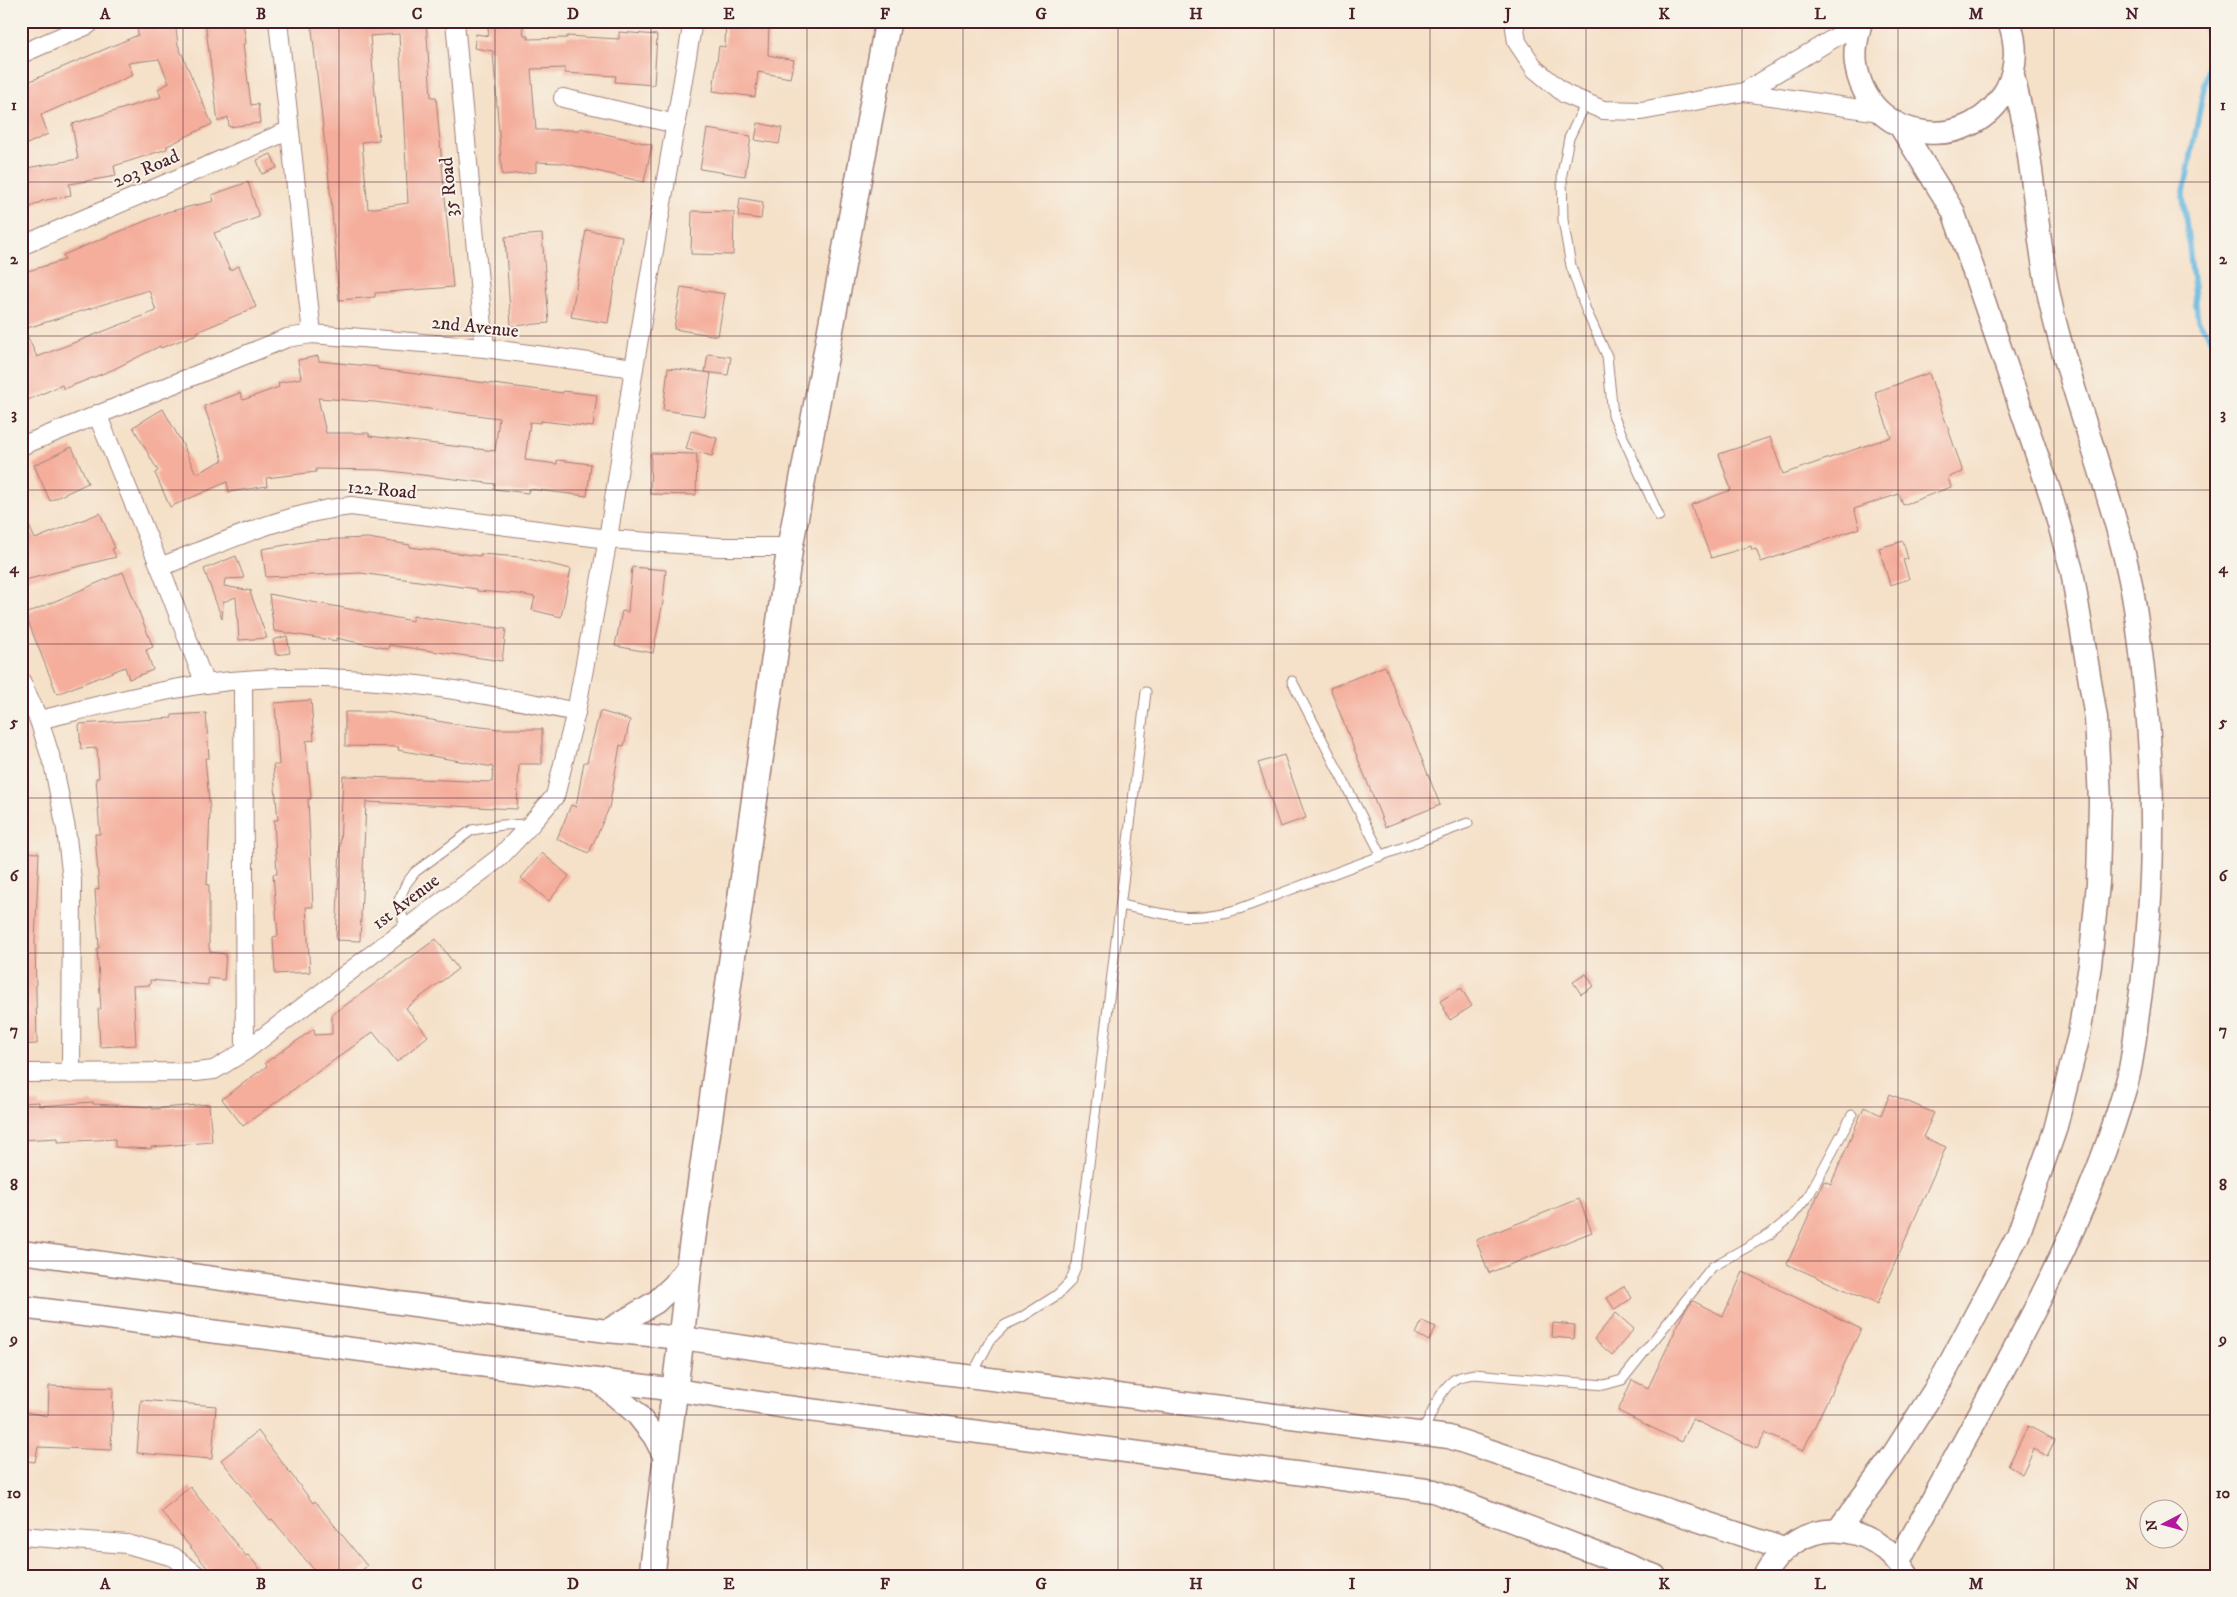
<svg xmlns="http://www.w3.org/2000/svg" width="2237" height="1597" font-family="'IM FELL DW Pica',serif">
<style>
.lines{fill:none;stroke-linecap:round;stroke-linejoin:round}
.stream{stroke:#65b7e0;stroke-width:5.5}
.building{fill:#f5ae9c;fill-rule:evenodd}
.service-casing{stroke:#a0807a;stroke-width:11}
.minor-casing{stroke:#a0807a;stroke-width:20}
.tertiary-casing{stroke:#a0807a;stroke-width:25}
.secondary-casing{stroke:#a0807a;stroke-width:28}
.service{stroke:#fff;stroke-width:9}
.minor{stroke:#fff;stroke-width:18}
.tertiary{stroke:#fff;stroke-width:22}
.secondary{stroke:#fff;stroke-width:25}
.grid{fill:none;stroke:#4a1f2b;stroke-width:1;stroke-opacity:0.55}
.labels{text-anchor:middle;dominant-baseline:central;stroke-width:4;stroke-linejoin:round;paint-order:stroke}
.street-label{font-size:19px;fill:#4a1f2b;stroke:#f7f3e8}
.neatline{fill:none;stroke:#4a1f2b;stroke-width:2}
.grid-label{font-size:16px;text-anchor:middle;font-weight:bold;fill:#4a1f2b}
</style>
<rect width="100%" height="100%" fill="#f7f3e8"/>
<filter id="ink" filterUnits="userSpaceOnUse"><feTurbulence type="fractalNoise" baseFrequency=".02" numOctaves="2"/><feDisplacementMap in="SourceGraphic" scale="10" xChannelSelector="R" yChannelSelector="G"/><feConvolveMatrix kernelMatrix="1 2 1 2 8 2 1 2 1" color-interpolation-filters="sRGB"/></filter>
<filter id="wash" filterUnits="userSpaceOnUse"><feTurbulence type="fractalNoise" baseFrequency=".0096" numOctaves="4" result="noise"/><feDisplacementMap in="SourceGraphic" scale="20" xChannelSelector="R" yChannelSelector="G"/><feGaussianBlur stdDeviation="1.12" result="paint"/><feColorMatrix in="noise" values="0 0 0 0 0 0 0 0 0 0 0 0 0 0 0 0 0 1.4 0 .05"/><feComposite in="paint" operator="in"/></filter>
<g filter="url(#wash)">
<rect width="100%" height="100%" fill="#f5e0c8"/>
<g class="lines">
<path class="stream" d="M 2203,21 L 2211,51 L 2183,197 L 2198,320 L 2216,345"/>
</g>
<g id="blocks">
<g class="building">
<path d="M 137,21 L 175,21 L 178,45 L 212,124 L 167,146 L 167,149 L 114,166 L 116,176 L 69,184 L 71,195 L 42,201 L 21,212 L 21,169 L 78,159 L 72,124 L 161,97 L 158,89 L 169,83 L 159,59 L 128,63 L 133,75 L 41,115 L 48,134 L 21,147 L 21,85 L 138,35 Z"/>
<path d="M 205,21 L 243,21 L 246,44 L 243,44 L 251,105 L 258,104 L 260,123 L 229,127 L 228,117 L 218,122 Z"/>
<path d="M 311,21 L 426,21 L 431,97 L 436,97 L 453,287 L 375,293 L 375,297 L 339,300 L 331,199 ZM 399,34 L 408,203 L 368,209 L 362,142 L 379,140 L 370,36 Z"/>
<path d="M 487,21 L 522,21 L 524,36 L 528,36 L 528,39 L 567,38 L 567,36 L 619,39 L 619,32 L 657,35 L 654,85 L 615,82 L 616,76 L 565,73 L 565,68 L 531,69 L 536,130 L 580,130 L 580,128 L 652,145 L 644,182 L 562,163 L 536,162 L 536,172 L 502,175 L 493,51 L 474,48 L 476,34 L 489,36 Z"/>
<path d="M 726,21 L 769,21 L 768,55 L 794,60 L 790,78 L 758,72 L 755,97 L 713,91 L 719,46 L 725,47 Z"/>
<path d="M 758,123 L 782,128 L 779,144 L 755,140 Z"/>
<path d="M 707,129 L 751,136 L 745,176 L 700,169 Z"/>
<path d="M 271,154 L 277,168 L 262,174 L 257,160 Z"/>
<path d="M 248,182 L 259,217 L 214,233 L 230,270 L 239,266 L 256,307 L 197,332 L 197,334 L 161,348 L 160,346 L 112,370 L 64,389 L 62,385 L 21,403 L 21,273 L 65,260 L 63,255 L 167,212 L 214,201 L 212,195 ZM 149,290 L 156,311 L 37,357 L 24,329 Z"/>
<path d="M 740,198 L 763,202 L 761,219 L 738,216 Z"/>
<path d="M 692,211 L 734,212 L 733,255 L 691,254 Z"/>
<path d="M 586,230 L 622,236 L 608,323 L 571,317 Z"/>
<path d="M 542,234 L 549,323 L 511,326 L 505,237 Z"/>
<path d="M 681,287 L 725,294 L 718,336 L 674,329 Z"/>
<path d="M 708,354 L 731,357 L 728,375 L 705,372 Z"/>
<path d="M 318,356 L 319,361 L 378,367 L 378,369 L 563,393 L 563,391 L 597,395 L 593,427 L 541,421 L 541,423 L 530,422 L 525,460 L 557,464 L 557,460 L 591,464 L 587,496 L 529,489 L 528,493 L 494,489 L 495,484 L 382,470 L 316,469 L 316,472 L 266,478 L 267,486 L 229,492 L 227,482 L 170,507 L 155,473 L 158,471 L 133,427 L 163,409 L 183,445 L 196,474 L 223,460 L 204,406 L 240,393 L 243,400 L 279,387 L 278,383 L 301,378 L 298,360 ZM 318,398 L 375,402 L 499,418 L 495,451 L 369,436 L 369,433 L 326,433 Z"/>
<path d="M 668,368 L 711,373 L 705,416 L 663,410 Z"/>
<path d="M 1929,373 L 1963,472 L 1948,477 L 1951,487 L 1903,505 L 1899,494 L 1854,509 L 1860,528 L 1761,562 L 1756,549 L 1752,550 L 1751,546 L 1711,558 L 1691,505 L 1731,490 L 1719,454 L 1770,437 L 1783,474 L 1891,437 L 1875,392 Z"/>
<path d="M 691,431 L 717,438 L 712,456 L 686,449 Z"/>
<path d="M 72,447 L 88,483 L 50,501 L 34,465 Z"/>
<path d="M 651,453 L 697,454 L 696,495 L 650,494 Z"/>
<path d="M 21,508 L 35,539 L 100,513 L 115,548 L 112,549 L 116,557 L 21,581 Z"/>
<path d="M 368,538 L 410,545 L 410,547 L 480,556 L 480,554 L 520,557 L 571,569 L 561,617 L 532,610 L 535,597 L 519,594 L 477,591 L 477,589 L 360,573 L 266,577 L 262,549 L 315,540 Z"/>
<path d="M 1903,541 L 1908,559 L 1903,560 L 1909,579 L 1890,585 L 1879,548 Z"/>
<path d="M 236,556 L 244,578 L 225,579 L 224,586 L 252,591 L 250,592 L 267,638 L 239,640 L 236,597 L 223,602 L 222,619 L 204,569 Z"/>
<path d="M 632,567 L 666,570 L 663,602 L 653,653 L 615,646 L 622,611 L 628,612 Z"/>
<path d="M 123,572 L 153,647 L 146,650 L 153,670 L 129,679 L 125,667 L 57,694 L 25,614 Z"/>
<path d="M 269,594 L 413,621 L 413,616 L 506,629 L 502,661 L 389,645 L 388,649 L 336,638 L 336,641 L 274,631 Z"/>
<path d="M 287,636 L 290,653 L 276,655 L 273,640 Z"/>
<path d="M 1385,666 L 1440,805 L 1385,827 L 1330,688 Z"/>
<path d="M 311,700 L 314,740 L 306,741 L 311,799 L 308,799 L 313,907 L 306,907 L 310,972 L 275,974 L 273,937 L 278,936 L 273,874 L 277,874 L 274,820 L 278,820 L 273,765 L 279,765 L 275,703 Z"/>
<path d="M 600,711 L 630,720 L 624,746 L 620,745 L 609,808 L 589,853 L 557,839 L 571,805 L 576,807 L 584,762 L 587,762 Z"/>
<path d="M 345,712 L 387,712 L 454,724 L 499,729 L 542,729 L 542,764 L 519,764 L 517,809 L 366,802 L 360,941 L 336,940 L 343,776 L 492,782 L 493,767 L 398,750 L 399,747 L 345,746 Z"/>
<path d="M 206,713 L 209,758 L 205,758 L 210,811 L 207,885 L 209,885 L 209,947 L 210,952 L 226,954 L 224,980 L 208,978 L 208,985 L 150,980 L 150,985 L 133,986 L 136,1045 L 100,1047 L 98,1009 L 101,1009 L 97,948 L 99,948 L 95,890 L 99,889 L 95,834 L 100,834 L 96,778 L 99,778 L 97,748 L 81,749 L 79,724 L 172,718 L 172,715 Z"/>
<path d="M 1284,755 L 1306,818 L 1280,827 L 1258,763 Z"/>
<path d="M 21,852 L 39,853 L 35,942 L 37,1044 L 21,1045 Z"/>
<path d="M 542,853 L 569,876 L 549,901 L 521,878 Z"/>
<path d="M 436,939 L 458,969 L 406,1008 L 428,1036 L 397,1062 L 373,1032 L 243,1126 L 222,1099 L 267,1066 L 265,1063 L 314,1029 L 315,1035 L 332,1034 L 332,1015 Z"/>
<path d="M 1586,974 L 1594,986 L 1581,994 L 1573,982 Z"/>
<path d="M 1461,988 L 1472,1006 L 1450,1020 L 1440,1001 Z"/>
<path d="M 1890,1094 L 1934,1113 L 1923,1137 L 1946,1147 L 1877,1304 L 1787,1264 L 1824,1181 L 1831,1184 L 1864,1107 L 1881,1115 Z"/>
<path d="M 39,1102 L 39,1106 L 93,1102 L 93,1104 L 152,1107 L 152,1109 L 209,1104 L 212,1142 L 151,1147 L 151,1149 L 115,1147 L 115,1139 L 58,1142 L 58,1138 L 21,1140 L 21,1103 Z"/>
<path d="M 1579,1199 L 1592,1232 L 1489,1273 L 1476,1240 Z"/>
<path d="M 1743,1272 L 1861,1329 L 1803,1451 L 1765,1433 L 1757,1449 L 1692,1419 L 1681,1442 L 1618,1411 L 1632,1380 L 1648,1388 L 1684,1312 L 1693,1301 L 1723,1316 Z"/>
<path d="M 1624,1286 L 1632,1298 L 1615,1310 L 1607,1298 Z"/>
<path d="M 1616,1313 L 1634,1329 L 1612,1355 L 1594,1339 Z"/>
<path d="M 1422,1321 L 1436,1327 L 1429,1341 L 1416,1334 Z"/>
<path d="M 1553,1323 L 1575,1325 L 1574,1339 L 1552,1337 Z"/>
<path d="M 49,1386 L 113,1388 L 111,1450 L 38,1447 L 35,1462 L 21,1460 L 21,1411 L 48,1416 Z"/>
<path d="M 141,1400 L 216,1406 L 212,1459 L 137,1453 Z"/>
<path d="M 2028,1426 L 2055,1440 L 2047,1456 L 2034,1449 L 2022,1474 L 2008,1466 Z"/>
<path d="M 258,1431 L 313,1503 L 315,1501 L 367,1566 L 355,1576 L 319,1576 L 272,1519 L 270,1520 L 221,1460 Z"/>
<path d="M 190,1487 L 246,1556 L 248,1555 L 266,1576 L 214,1576 L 161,1511 Z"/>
</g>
</g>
</g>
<g filter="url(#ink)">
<use href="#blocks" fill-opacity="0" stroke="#a0807a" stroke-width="1"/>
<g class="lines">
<defs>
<g id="service">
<path d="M 1586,103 L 1569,138 L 1562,174 L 1563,220 L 1571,266 L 1586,310 L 1607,356 L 1613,415 L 1659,516"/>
<path d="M 1292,681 L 1382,856"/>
<path d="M 1121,905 C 1169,915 1190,923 1239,909 L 1468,823"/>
<path d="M 405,929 L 399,900 L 406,884 L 415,872 L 472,830 L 502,825 L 530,824"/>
<path d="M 972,1375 L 991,1339 L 1005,1325 L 1022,1317 L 1057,1295 L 1070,1282 L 1077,1264 L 1146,692"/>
<path d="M 1422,1433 C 1431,1417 1439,1390 1455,1379 C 1460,1376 1468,1375 1474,1374 L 1604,1385 L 1622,1380 L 1712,1267 L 1770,1234 L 1791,1217 L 1809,1195 L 1852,1115"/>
</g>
<g id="minor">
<path d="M 278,21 L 312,334"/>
<path d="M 455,21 L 485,348"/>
<path d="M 1514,21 L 1517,42 L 1535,69 L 1565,94 L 1603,110 L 1641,111 L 1744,92 L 1880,112"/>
<path d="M 21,54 L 88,25 L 92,21"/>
<path d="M 1744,92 L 1861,22"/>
<path d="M 563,98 L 676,124"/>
<path d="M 21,246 L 288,131"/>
<path d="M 97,414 L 160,567 L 205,684"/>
<path d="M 21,446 L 287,338 L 312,334 L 485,348 L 634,368"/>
<path d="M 160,567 C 222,543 284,513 351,506 L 608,539 L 719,547 L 790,547"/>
<path d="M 21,681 L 39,720 L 54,768 L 66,829 L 72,880 L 71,1074"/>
<path d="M 243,681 L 245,1051"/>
<path d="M 39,720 C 94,707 149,692 205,684 C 328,667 456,687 576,712"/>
<path d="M 21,1073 L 196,1072 L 214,1070 L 245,1051 L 499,858 L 532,823 L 555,796 L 576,712 L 608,539 L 634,368 L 693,21"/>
<path d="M 21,1536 L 127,1544 L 174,1557 L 198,1576"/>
</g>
<g id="tertiary">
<path d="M 1861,21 C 1857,37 1853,54 1857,70 C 1873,145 1973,155 2007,88 C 2017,67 2017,43 2009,21"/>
<path d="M 21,1252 L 607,1331 L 682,1338 L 793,1354 L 1449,1437 L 1784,1549"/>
<path d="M 21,1307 L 676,1390 L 786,1407 L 1434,1491 L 1655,1576"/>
<path d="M 607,1331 L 656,1302 L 674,1285 L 689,1265"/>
<path d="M 597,1380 L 636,1413 L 654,1436 L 666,1459"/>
<path d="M 1838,1530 L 1889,1461 L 1941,1380 L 2018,1235 L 2055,1130 L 2079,1035 L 2090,965 L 2098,883 L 2100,801 L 2096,718 L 2072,571 L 2051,496 L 1953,211 L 1900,126"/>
<path d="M 1899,1561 C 1917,1526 1937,1493 1955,1458 C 2022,1337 2089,1216 2127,1082 C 2133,1060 2135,1036 2138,1013 C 2155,902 2156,789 2144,678 C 2139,637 2135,595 2124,554 C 2105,476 2075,401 2055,322 C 2039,259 2036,194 2025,130 C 2022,112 2017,94 2013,76"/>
<path d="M 1764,1576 C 1798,1514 1873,1517 1908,1576"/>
</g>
<path id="secondary" d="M 652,1576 C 663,1472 679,1369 689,1265 L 790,547 L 888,21"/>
</defs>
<use href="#service" class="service-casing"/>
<use href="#minor" class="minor-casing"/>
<use href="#tertiary" class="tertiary-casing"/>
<use href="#secondary" class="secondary-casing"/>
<use href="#service" class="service"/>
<use href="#minor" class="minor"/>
<use href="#tertiary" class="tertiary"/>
<use href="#secondary" class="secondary"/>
</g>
</g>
<path class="grid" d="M 183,21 L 183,1576M 339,21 L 339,1576M 495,21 L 495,1576M 651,21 L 651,1576M 807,21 L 807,1576M 963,21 L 963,1576M 1118,21 L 1118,1576M 1274,21 L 1274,1576M 1430,21 L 1430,1576M 1586,21 L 1586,1576M 1742,21 L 1742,1576M 1898,21 L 1898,1576M 2054,21 L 2054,1576M 21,182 L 2216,182M 21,336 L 2216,336M 21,490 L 2216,490M 21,644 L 2216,644M 21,798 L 2216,798M 21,953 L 2216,953M 21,1107 L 2216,1107M 21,1261 L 2216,1261M 21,1415 L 2216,1415"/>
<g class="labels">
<g class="street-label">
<text transform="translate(146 169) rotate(-23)">203 Road</text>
<text transform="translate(449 187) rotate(-95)">35 Road</text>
<text transform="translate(475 327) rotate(6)">2nd Avenue</text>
<text transform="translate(382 490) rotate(5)">122 Road</text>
<text transform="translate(406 902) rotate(-37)">1st Avenue</text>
</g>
</g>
<rect width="2237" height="1597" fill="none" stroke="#f7f3e8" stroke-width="55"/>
<g transform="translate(2164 1524) rotate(264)"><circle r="24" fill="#f7f3e8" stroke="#b29e9c"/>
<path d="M0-4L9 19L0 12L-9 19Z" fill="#b5179e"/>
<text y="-8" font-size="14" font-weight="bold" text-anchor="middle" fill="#4a1f2b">N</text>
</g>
<rect x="28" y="28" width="2182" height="1542" class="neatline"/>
<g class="grid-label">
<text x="105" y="19">A</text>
<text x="261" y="19">B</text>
<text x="417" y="19">C</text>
<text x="573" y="19">D</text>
<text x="729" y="19">E</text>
<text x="885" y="19">F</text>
<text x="1041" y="19">G</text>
<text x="1196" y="19">H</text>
<text x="1352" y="19">I</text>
<text x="1508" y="19">J</text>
<text x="1664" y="19">K</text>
<text x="1820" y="19">L</text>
<text x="1976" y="19">M</text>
<text x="2132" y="19">N</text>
<text x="14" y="110">1</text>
<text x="2223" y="110">1</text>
<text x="14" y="264">2</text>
<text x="2223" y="264">2</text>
<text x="14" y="419">3</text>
<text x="2223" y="419">3</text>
<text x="14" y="573">4</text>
<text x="2223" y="573">4</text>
<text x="14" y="727">5</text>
<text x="2223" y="727">5</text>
<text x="14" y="881">6</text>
<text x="2223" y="881">6</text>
<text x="14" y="1035">7</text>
<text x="2223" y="1035">7</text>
<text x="14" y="1190">8</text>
<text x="2223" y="1190">8</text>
<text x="14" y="1344">9</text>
<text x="2223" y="1344">9</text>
<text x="14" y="1498">10</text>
<text x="2223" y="1498">10</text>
<text x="105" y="1589">A</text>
<text x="261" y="1589">B</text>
<text x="417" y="1589">C</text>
<text x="573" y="1589">D</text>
<text x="729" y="1589">E</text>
<text x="885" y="1589">F</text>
<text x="1041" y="1589">G</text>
<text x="1196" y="1589">H</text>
<text x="1352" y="1589">I</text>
<text x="1508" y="1589">J</text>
<text x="1664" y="1589">K</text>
<text x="1820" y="1589">L</text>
<text x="1976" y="1589">M</text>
<text x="2132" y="1589">N</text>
</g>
</svg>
